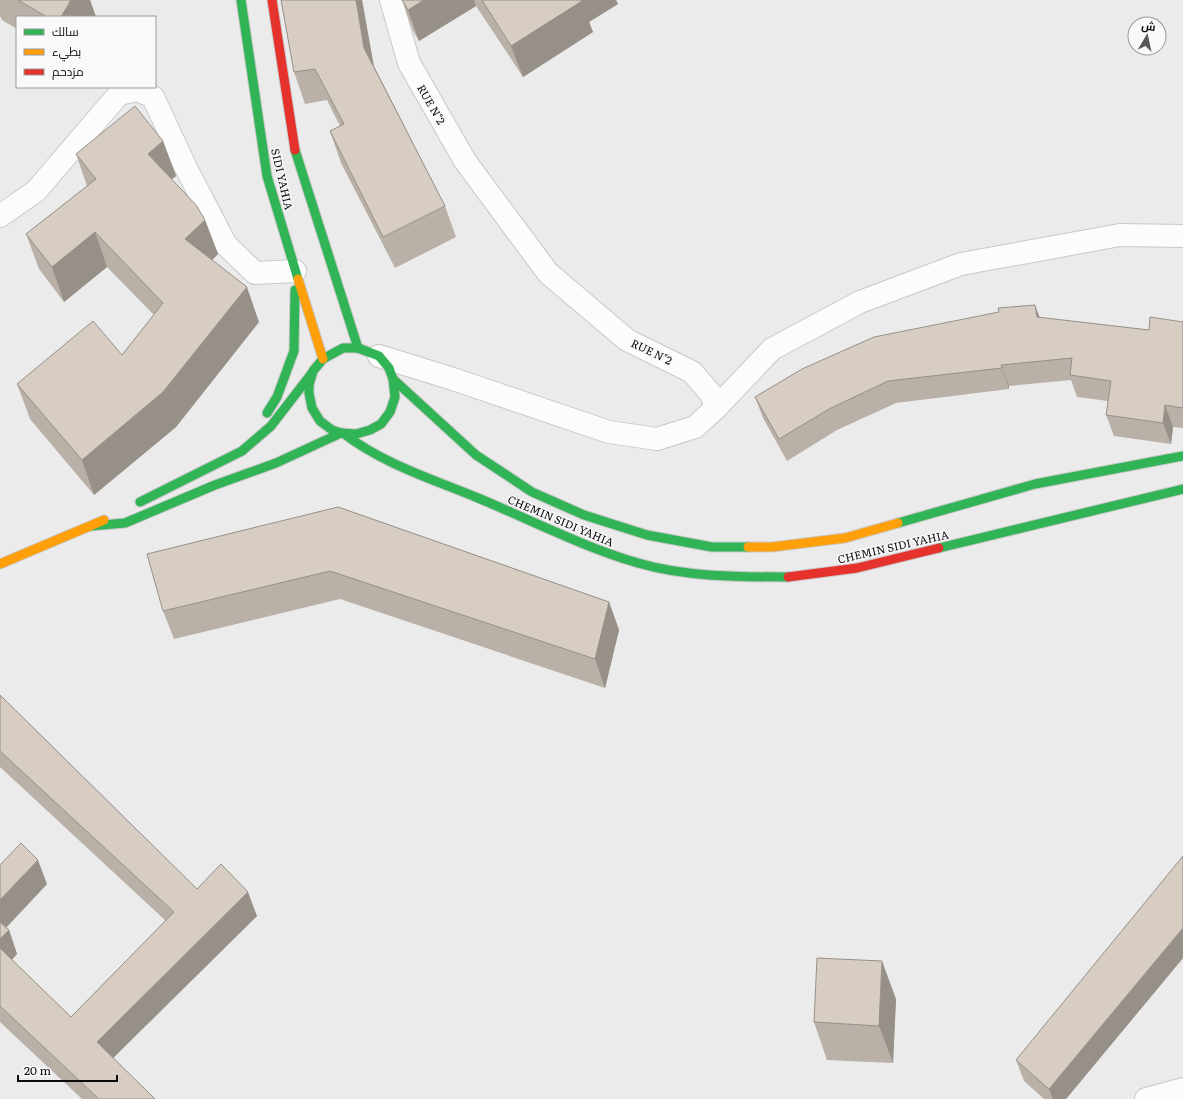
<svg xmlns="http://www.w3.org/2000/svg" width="1183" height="1099" font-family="Literata,Cairo,serif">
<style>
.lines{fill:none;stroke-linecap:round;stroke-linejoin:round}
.street-casing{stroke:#c9c8c9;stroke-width:24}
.fast-casing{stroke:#c9c8c9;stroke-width:11}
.slow-casing{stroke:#c9c8c9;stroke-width:11}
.jam-casing{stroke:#c9c8c9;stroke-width:11}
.street{stroke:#fcfcfc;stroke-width:22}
.fast{stroke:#30b455;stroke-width:9}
.slow{stroke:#ff9f0a;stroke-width:9}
.jam{stroke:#e5322d;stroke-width:9}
.wall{fill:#b9b0a7}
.shaded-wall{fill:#969088}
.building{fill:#d7cdc2;stroke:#969088}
.labels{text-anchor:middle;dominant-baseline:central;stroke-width:3;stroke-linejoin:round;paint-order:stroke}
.street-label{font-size:11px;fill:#0c0b0c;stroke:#f9f8fb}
</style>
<rect width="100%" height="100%" fill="#ecebec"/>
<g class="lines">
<defs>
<g id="street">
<path d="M 0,216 L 36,191 L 119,94 L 137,90 L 153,97 L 185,166 L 226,245 L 255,273 L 295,271"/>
<path d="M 379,356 L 453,379 L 609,432 L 657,439 L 695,427 L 716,408 L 711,394 L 692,372 L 627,340 L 548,273 L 465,161 L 409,63 L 391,0"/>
<path d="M 716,408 L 772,349 L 860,302 L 961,264 L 1120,235 L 1183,236"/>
<path d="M 1146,1099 L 1183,1089"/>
</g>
<g id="fast">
<path d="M 241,0 L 267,176 L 298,279"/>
<path d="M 295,150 L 358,348"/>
<path d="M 393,379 L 476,455 L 532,492 L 584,515 L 647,535 L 712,547 L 748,547"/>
<path d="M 267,413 L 277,397 L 294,351 L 295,290"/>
<path d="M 343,433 C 383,464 432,479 478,498 C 531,520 583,547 638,563 C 686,577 738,577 788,577"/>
<path d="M 140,502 L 242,451 L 271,426 L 312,373"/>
<path d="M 898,523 L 1035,484 L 1183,456"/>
<path d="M 91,526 L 125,523 L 215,485 L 276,463 L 341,433 L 356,434 L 370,430 L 381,424 L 390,412 L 395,397 L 393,379 L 389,368 L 379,356 L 358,348 L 343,348 L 323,359 L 313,371 L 309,385 L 309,393 L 312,408 L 320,421 L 332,430 L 341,433"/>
<path d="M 939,548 L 1183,489"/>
</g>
<g id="slow">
<path d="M 298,279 L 323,359"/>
<path d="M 748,547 L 772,547 L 845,538 L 898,523"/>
<path d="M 0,564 L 104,520"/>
</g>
<g id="jam">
<path d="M 272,0 L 295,150"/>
<path d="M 788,577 L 857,568 L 939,548"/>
</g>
</defs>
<use href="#street" class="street-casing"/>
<use href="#fast" class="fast-casing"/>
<use href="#slow" class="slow-casing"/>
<use href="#jam" class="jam-casing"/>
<use href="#street" class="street"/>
<use href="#fast" class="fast"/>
<use href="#slow" class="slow"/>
<use href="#jam" class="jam"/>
</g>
<g class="wall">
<path d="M 0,0 L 90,0 L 96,17 L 17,17 L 17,29 L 2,20 L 0,16 Z"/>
<path d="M 281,0 L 362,0 L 374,66 L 445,206 L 456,237 L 395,268 L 341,163 L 330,131 L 340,126 L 327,100 L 305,104 L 294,72 Z"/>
<path d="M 402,0 L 616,0 L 618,4 L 589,22 L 593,32 L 523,77 L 476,6 L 419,41 L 413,31 Z"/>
<path d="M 163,141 L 176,176 L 172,179 L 205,220 L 218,254 L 212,260 L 259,322 L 176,427 L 94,495 L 30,419 L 17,384 L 122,355 L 154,315 L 107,267 L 64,302 L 39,269 L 26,234 L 87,186 L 76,154 Z"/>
<path d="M 1040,318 L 1149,330 L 1183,322 L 1183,428 L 1173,427 L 1171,444 L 1114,436 L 1106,415 L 1108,401 L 1077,397 L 1071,380 L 1009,386 L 1009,389 L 896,403 L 837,430 L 787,461 L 763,418 L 755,397 Z"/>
<path d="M 338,507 L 609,602 L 619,630 L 605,688 L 340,599 L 174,639 L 163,611 Z"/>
<path d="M 0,695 L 197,889 L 257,916 L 113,1058 L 155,1099 L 82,1099 L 0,1022 L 0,865 L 47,884 L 6,928 L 9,930 L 17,954 L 12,960 L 71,1017 L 166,921 L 0,767 Z"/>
<path d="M 1183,958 L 1066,1099 L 1044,1099 L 1024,1081 L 1016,1060 Z"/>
<path d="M 896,999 L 893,1063 L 827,1060 L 814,1022 Z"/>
</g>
<g class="shaded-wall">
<path d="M 71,0 L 90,0 L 96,17 L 61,17 Z"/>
<path d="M 356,0 L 362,0 L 376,79 L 364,48 Z"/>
<path d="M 424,0 L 474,0 L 476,6 L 419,41 L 408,10 Z"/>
<path d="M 579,0 L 616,0 L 618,4 L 589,22 L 593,32 L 523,77 L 511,46 Z"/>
<path d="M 163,141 L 176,176 L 160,188 L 148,154 Z"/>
<path d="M 205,220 L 218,254 L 198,274 L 185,239 Z"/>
<path d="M 95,232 L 107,267 L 64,302 L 52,267 Z"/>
<path d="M 247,287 L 259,322 L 176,427 L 94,495 L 82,460 Z"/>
<path d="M 1035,305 L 1043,326 L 1037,317 Z"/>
<path d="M 1001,365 L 1009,386 L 1009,389 Z"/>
<path d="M 1165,405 L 1173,427 L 1171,444 L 1163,423 Z"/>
<path d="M 609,602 L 619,630 L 605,688 L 595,659 Z"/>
<path d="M 38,860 L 47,884 L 0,934 L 0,900 Z"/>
<path d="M 248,892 L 257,916 L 105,1066 L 97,1042 Z"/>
<path d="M 1183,928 L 1183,958 L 1066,1099 L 1053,1099 L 1049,1089 Z"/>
<path d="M 9,930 L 17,954 L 4,968 L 0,956 L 0,939 Z"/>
<path d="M 882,961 L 896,999 L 893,1063 L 879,1026 Z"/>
</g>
<g class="building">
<path d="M 18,0 L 71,0 L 61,17 L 47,17 Z"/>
<path d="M 281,0 L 356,0 L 364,48 L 445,206 L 383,237 L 330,131 L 344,124 L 315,69 L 294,72 Z"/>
<path d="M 402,0 L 424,0 L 408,10 Z"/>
<path d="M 482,0 L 581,0 L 582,1 L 511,46 Z"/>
<path d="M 135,106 L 163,141 L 148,154 L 196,205 L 205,220 L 185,239 L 247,287 L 163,392 L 82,460 L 17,384 L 93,321 L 122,355 L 163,303 L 95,232 L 52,267 L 26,234 L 96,179 L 76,154 Z"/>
<path d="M 1035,305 L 1037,317 L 1149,330 L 1150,317 L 1183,322 L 1183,408 L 1165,405 L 1163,423 L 1106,415 L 1111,381 L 1070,375 L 1072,358 L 1001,365 L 1002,368 L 888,381 L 829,409 L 779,439 L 755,397 L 802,369 L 874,337 L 999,312 L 998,308 Z"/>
<path d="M 338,507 L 609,602 L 595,659 L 330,571 L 163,611 L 147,554 Z"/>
<path d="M 0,695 L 197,889 L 221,864 L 248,892 L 97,1042 L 155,1099 L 99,1099 L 0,1006 L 0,948 L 71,1017 L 174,912 L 0,751 Z"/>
<path d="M 21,843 L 38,860 L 0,900 L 0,865 Z"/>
<path d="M 1183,856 L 1183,928 L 1049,1089 L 1016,1060 Z"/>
<path d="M 0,922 L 9,930 L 0,939 Z"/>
<path d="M 817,958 L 882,961 L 879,1026 L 814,1022 Z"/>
</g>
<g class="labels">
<g class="street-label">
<text transform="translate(432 104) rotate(60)">RUE N°2</text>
<text transform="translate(283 179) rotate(77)">SIDI YAHIA</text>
<text transform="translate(652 351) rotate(26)">RUE N°2</text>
<text transform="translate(561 520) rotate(23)">CHEMIN SIDI YAHIA</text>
<text transform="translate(893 546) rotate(-13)">CHEMIN SIDI YAHIA</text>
</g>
</g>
<rect x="16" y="16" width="140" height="72" fill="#f9f8fb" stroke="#9a999b"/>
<rect x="24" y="29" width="20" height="6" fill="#30b455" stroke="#9a999b"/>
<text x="52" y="36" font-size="12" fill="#0c0b0c">سالك</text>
<rect x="24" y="49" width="20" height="6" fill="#ff9f0a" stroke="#9a999b"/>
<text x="52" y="56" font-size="12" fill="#0c0b0c">بطيء</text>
<rect x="24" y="69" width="20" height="6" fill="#e5322d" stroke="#9a999b"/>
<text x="52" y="76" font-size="12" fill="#0c0b0c">مزدحم</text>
<g transform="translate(1147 36) rotate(9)"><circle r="19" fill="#f9f8fb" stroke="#9a999b"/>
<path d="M0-3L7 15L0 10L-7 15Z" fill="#5a595a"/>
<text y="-6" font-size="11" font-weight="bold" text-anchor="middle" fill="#0c0b0c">ش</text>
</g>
<path d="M18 1075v6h99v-6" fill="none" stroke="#0c0b0c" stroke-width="2"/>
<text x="24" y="1075" font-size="12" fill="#0c0b0c" stroke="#f9f8fb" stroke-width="3" paint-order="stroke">20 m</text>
</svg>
